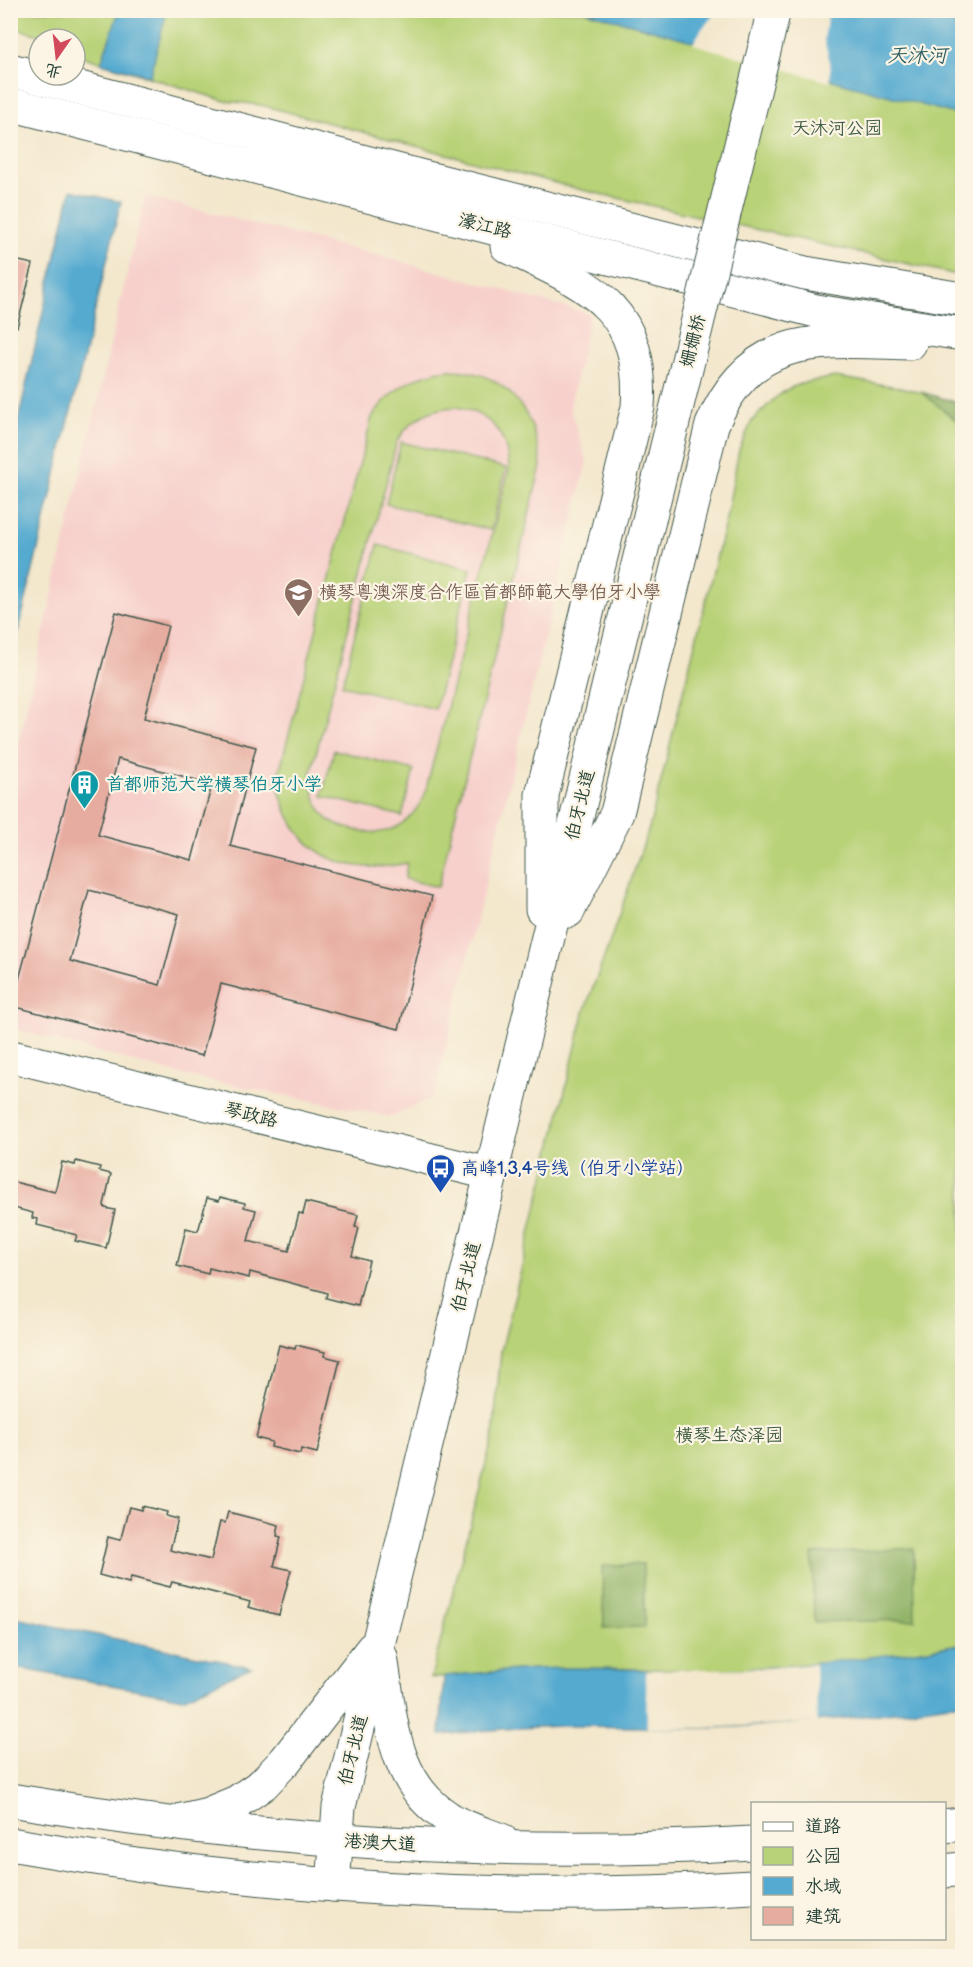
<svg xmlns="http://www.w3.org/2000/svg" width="973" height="1967" font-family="'Balsamiq Sans','LXGW WenKai TC',sans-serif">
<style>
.built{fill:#f7d0cc}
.green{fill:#b8d277;stroke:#6c8856;stroke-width:1.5;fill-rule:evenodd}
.forest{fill:#92b468;stroke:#58784e;stroke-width:1.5}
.water{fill:#54aad0;stroke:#3a7482;stroke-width:1.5}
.pier{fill:#f3e7cc}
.building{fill:#e7aca0;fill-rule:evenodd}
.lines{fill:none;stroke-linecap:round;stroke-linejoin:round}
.minor-casing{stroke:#3f564b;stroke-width:34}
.major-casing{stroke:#3f564b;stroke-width:35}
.minor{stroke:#fff;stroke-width:32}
.major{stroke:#fff;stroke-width:33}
.major-bridge-casing{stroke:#3f564b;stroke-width:35;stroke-linecap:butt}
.major-bridge{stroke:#fff;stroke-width:33}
.labels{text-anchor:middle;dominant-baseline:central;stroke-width:4.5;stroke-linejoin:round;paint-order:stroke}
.park-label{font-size:18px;fill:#3e5b41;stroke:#fcf5e5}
.street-label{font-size:18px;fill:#1f3d34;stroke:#fcf5e5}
.education-label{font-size:18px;fill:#785e54;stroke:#fcf5e5;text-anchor:start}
.culture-label{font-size:18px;fill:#0d838f;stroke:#fcf5e5;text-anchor:start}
.transit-label{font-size:18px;fill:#164399;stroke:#fcf5e5;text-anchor:start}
.water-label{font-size:20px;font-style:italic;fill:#2f5e63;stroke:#fcf5e5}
</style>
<rect width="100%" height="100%" fill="#fcf5e5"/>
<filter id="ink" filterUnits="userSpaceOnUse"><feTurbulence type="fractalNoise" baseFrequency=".0167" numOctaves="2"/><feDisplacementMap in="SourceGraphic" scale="12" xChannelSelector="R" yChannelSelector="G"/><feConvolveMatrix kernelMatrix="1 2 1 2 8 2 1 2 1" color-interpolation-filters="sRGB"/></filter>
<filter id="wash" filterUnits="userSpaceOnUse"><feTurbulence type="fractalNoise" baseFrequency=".008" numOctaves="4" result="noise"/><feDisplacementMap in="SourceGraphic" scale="24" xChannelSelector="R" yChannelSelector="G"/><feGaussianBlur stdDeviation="1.35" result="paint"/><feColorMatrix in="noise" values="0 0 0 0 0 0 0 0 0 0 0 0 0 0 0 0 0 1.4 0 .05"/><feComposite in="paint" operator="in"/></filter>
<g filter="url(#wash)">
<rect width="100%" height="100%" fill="#f3e7cc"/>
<path class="built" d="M 145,196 L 380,256 L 590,314 L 570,408 L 587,461 L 434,1097 L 391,1117 L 174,1073 L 11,1028 L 11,773 Z"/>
<g class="green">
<path d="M 10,11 L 962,11 L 962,276 L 578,189 L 261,105 L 225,101 L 81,56 L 75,53 L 75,39 L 53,39 L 11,27 Z"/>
<path d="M 449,370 C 507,370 536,413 541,466 L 438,887 L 405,879 L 407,863 C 338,878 291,850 277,780 L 372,417 C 390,390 416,373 449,370 ZM 457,407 C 492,415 507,433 509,469 L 424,797 C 408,826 388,838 355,830 C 347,828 335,825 329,820 C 315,808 312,789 311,773 L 397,441 C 412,418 429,408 457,407 Z"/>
<path d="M 835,377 L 904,388 L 962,404 L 962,1644 C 896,1654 830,1665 763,1668 C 701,1672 639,1668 577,1668 C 528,1668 480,1673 431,1678 L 493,1436 L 501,1352 L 585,1009 L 608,947 L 650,825 L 726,519 L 739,450 L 752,421 L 775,398 L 788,389 L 803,383 Z"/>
<path d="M 401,442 L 506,468 L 491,530 L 386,504 Z"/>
<path d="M 378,545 L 471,569 L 435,709 L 342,685 Z"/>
<path d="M 334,750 L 414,770 L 402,816 L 322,796 Z"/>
</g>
<g class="forest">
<path d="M 921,392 L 962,404 L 962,425 Z"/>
<path d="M 914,1548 L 915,1620 L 814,1622 L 812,1554 Z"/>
<path d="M 643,1564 L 645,1627 L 604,1628 L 602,1566 Z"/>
</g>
<g class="water">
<path d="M 119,11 L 167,11 L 150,76 L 101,63 Z"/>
<path d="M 584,11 L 962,11 L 962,116 Z"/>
<path d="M 71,190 L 121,202 L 11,662 L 11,451 Z"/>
<path d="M 11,1617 L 251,1667 L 183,1698 L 11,1667 Z"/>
<path d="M 962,1644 L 962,1702 C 878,1716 794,1725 709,1728 C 665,1729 621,1726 577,1726 C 531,1726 486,1730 440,1735 L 444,1676 C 488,1672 532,1668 576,1668 C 620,1668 664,1672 708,1670 C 794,1668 878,1657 962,1644 Z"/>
</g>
<g class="pier">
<path d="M 717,11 L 828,11 L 824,40 L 830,62 L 830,82 L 693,44 L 701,30 Z"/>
<path d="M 815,1664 L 817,1722 L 706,1728 L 647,1728 L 646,1670 L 764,1668 Z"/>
</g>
<g id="blocks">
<g class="building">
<path d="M 10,259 L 33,264 L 17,327 L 10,326 Z"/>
<path d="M 116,612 L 168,626 L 144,718 L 256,747 L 230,846 L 432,896 L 399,1029 L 221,984 L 202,1056 L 12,1006 ZM 118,759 L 212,784 L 192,860 L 98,835 ZM 89,890 L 179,914 L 160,985 L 70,961 Z"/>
<path d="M 76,1161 L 100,1167 L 99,1171 L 111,1174 L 104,1205 L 105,1208 L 115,1210 L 106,1248 L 75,1241 L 77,1235 L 37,1225 L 38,1219 L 32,1218 L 33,1213 L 10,1207 L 10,1181 L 55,1192 L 62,1162 L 75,1165 Z"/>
<path d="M 220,1197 L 245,1203 L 244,1207 L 256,1210 L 248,1241 L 289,1251 L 299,1213 L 303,1214 L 306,1202 L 358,1215 L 355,1227 L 359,1228 L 352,1256 L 369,1261 L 358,1306 L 326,1298 L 327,1293 L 321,1291 L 250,1272 L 249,1278 L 209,1268 L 208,1274 L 177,1266 L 186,1228 L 197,1231 L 199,1228 L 207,1198 L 219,1201 Z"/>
<path d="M 279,1345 L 295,1349 L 296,1345 L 325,1352 L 324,1356 L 340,1360 L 317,1453 L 301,1449 L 300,1454 L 271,1447 L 272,1442 L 256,1438 Z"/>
<path d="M 142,1506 L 167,1512 L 166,1516 L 178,1519 L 170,1550 L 211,1560 L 220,1522 L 225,1523 L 228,1512 L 279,1525 L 277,1536 L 281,1537 L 274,1566 L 291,1570 L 279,1615 L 248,1607 L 250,1602 L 243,1600 L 172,1582 L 170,1587 L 131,1577 L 129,1583 L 99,1575 L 108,1537 L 119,1540 L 121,1538 L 129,1507 L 141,1510 Z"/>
</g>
</g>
</g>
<g filter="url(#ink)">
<use href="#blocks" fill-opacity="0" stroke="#3f564b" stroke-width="1.5"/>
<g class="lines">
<defs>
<path id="minor" d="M 10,1056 L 491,1174"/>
<g id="major">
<path d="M 10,70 L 427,178 L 805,273 L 962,299"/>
<path d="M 10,104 L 816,311 L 962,334"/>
<path d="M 507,246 C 585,284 645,304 638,407 L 542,795 L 542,909"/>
<path d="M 568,911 L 617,813 L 712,425 C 752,329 823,341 910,343"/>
<path d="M 381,1657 C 391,1715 391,1781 447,1817 C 463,1828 483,1833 501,1840"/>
<path d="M 10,1800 C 256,1841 504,1858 752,1843"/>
<path d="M 182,1820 L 208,1814 L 237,1802 L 263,1784 L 285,1761 L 372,1649"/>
<path d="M 944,1826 L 962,1824"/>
<path d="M 10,1844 C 255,1888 505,1903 752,1887"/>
<path d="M 944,1871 L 962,1869"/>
<path d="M 333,1885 L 339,1807 L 612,671"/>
</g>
</defs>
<use href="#minor" class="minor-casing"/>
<use href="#major" class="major-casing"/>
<use href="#minor" class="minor"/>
<use href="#major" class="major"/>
<defs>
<path id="major-bridge" d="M 612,671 L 774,10"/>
</defs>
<use href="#major-bridge" class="major-bridge-casing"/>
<use href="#major-bridge" class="major-bridge"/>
</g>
</g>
<defs>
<symbol id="school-pin" viewBox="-11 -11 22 30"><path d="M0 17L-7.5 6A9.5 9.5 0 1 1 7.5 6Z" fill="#8d6e63" stroke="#fcf5e5"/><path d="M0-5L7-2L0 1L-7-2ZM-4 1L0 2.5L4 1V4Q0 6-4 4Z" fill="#fff"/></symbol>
<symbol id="building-pin" viewBox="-11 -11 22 30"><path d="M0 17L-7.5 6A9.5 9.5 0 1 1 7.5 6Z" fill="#0f9aa8" stroke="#fcf5e5"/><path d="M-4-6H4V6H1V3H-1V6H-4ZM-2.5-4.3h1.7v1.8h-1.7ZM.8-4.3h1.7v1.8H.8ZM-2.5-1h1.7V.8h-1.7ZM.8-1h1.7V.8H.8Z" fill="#fff"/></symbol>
<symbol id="bus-pin" viewBox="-11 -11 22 30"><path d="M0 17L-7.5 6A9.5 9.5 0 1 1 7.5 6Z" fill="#1a4fb4" stroke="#fcf5e5"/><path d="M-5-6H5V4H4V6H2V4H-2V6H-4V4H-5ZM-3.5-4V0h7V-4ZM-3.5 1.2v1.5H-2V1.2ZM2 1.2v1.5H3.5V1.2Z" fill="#fff"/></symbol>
</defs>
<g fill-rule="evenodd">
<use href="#school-pin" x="282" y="576" width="33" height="45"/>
<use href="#building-pin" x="68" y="768" width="33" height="45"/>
<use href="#bus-pin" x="424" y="1152" width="33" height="45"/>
</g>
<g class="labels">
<g class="park-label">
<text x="837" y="128">天沐河公园</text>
<text x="729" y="1435">横琴生态泽园</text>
</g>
<g class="street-label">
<text transform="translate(485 226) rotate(14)">濠江路</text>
<text transform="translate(693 341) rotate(-76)">姗姗桥</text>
<text transform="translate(580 805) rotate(-76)">伯牙北道</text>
<text transform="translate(251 1115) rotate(14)">琴政路</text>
<text transform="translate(466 1277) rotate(-76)">伯牙北道</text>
<text transform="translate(353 1750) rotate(-76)">伯牙北道</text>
<text transform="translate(380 1843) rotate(3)">港澳大道</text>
</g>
<g class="education-label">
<text x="319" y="592">橫琴粵澳深度合作區首都師範大學伯牙小學</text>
</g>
<g class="culture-label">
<text x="106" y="784">首都师范大学横琴伯牙小学</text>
</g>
<g class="transit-label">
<text x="461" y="1168">高峰1,3,4号线（伯牙小学站）</text>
</g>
<g class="water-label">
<text x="917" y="56">天沐河</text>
</g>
</g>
<rect width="973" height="1967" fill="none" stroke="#fcf5e5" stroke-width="36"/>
<rect x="751" y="1802" width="195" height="138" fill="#fcf5e5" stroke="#a4ab9e" stroke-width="1.5"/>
<rect x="763" y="1822" width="30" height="9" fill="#ffffff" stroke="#a4ab9e" stroke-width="1.5"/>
<text x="805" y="1832" font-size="18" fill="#1f3d34">道路</text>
<rect x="763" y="1847" width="30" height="18" fill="#b8d277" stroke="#a4ab9e" stroke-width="1.5"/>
<text x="805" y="1862" font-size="18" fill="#1f3d34">公园</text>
<rect x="763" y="1877" width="30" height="18" fill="#54aad0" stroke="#a4ab9e" stroke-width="1.5"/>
<text x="805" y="1892" font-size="18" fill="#1f3d34">水域</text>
<rect x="763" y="1907" width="30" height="18" fill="#e7aca0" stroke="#a4ab9e" stroke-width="1.5"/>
<text x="805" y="1922" font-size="18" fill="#1f3d34">建筑</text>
<g transform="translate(57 57) rotate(194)"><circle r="28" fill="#fcf5e5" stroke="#a4ab9e" stroke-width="1.5"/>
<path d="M0-4.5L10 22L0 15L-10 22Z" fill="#d1495b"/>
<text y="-9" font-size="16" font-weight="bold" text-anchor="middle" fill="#1f3d34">北</text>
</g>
</svg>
